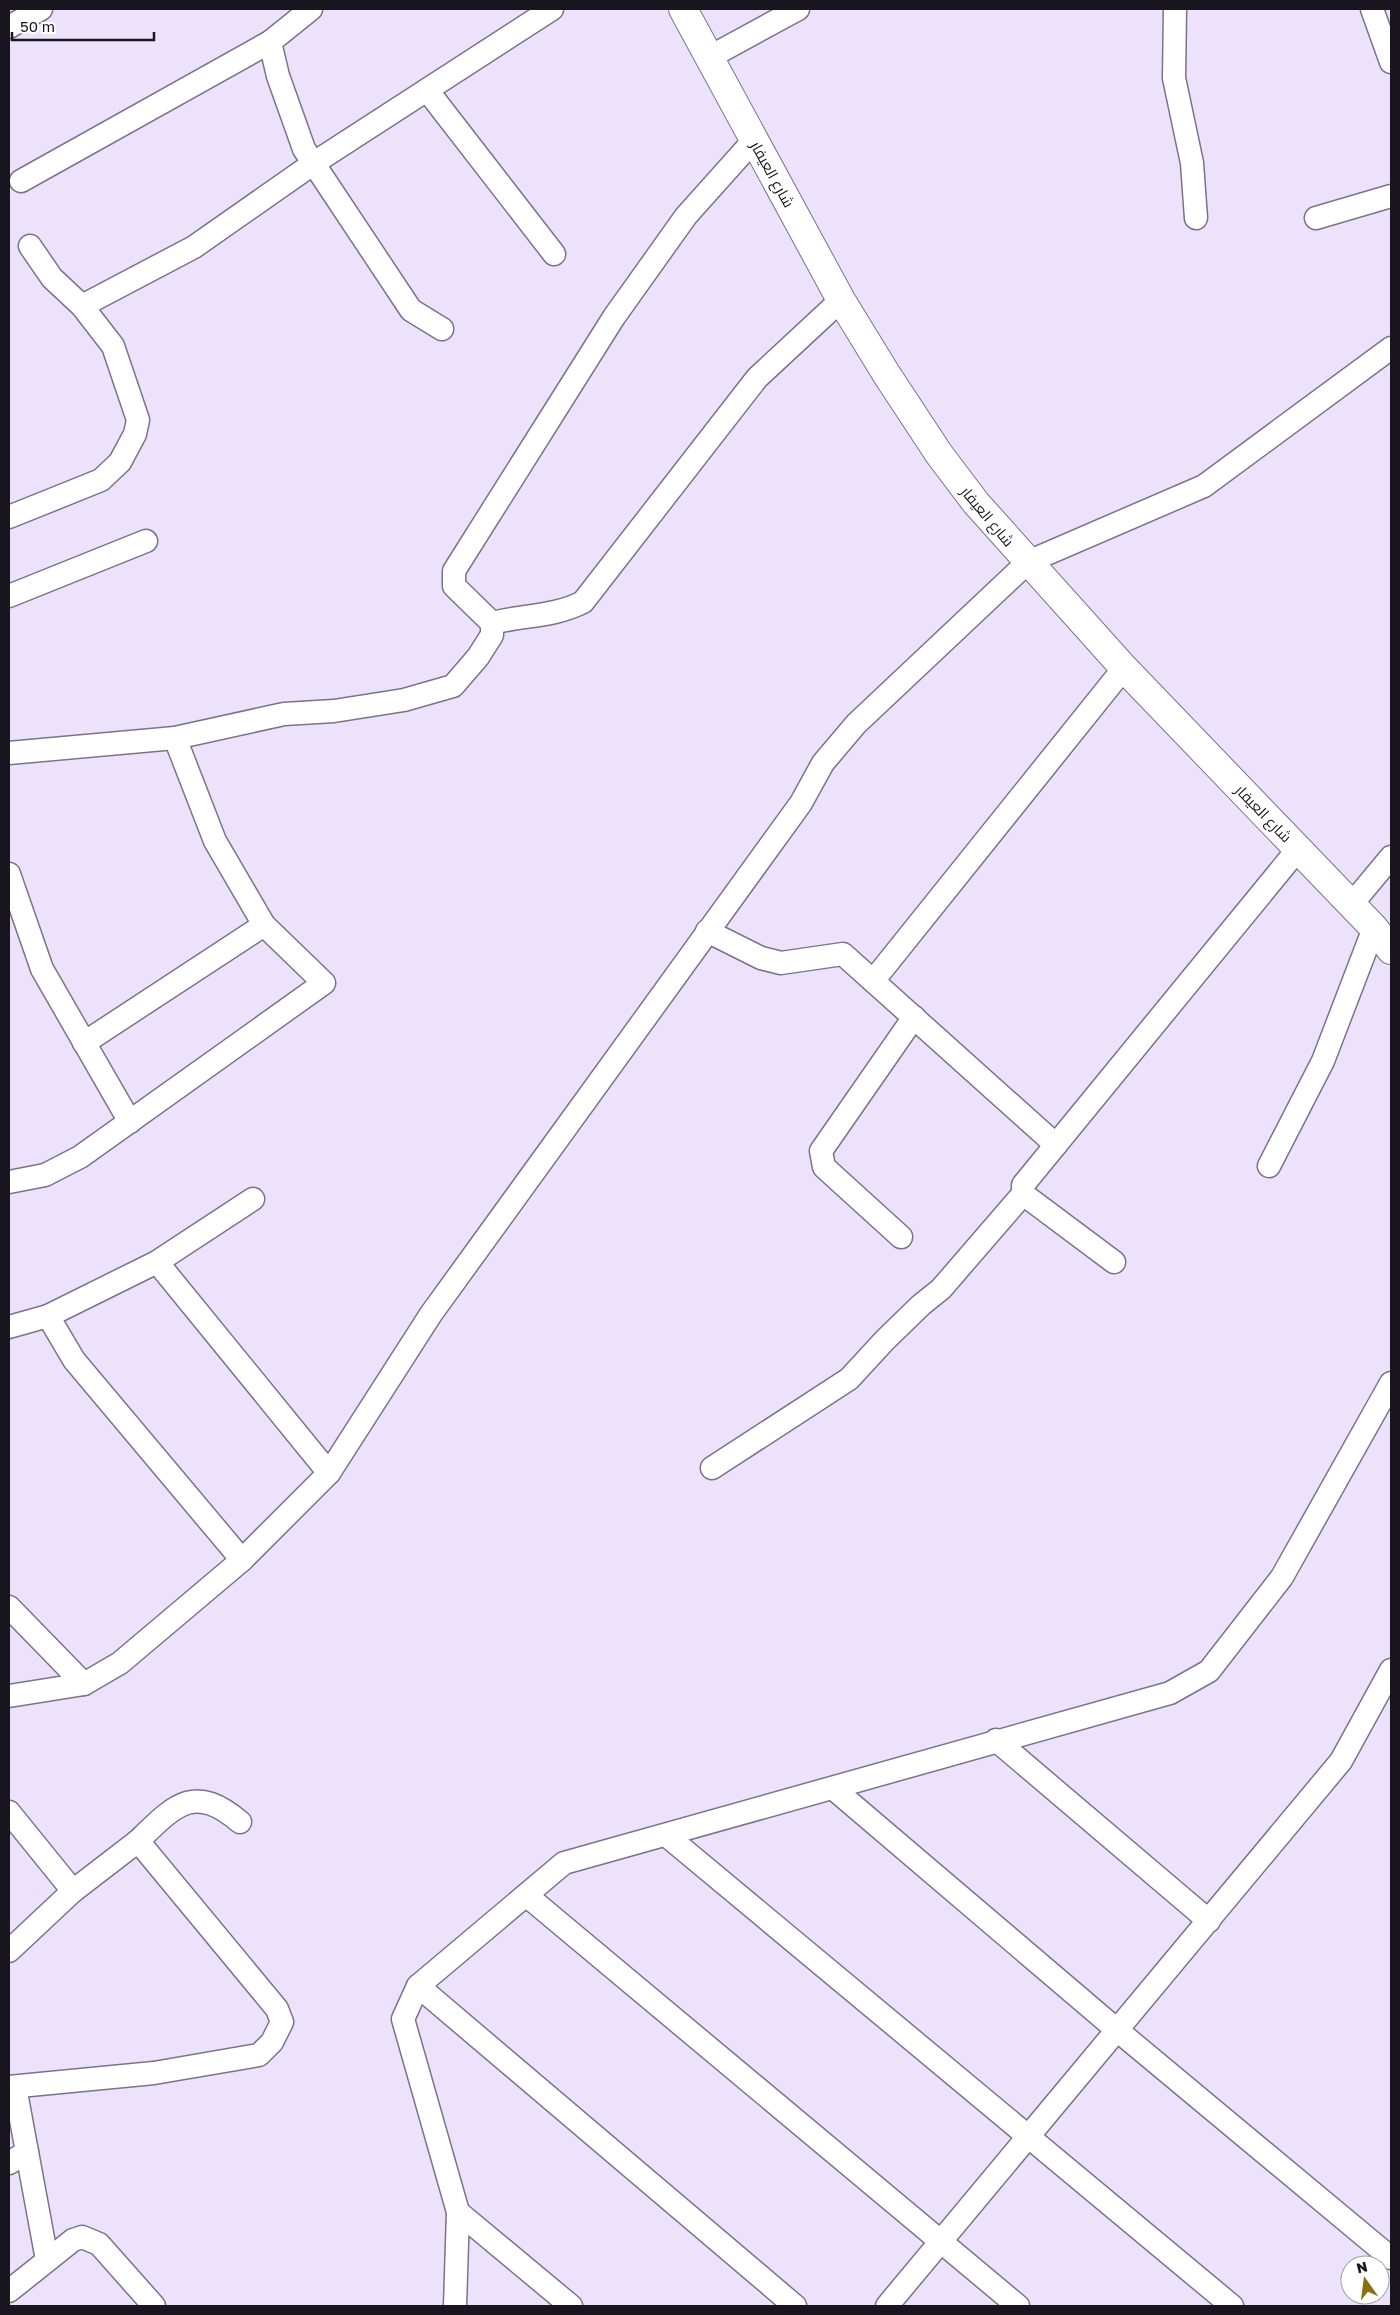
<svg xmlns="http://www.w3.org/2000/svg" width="1400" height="2315" font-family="'Golos Text',Cairo,sans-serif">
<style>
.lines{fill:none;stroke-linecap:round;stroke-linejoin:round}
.minor-casing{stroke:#7c7289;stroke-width:25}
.major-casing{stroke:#7c7289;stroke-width:30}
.minor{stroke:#fff;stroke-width:22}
.major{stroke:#fff;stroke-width:28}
.labels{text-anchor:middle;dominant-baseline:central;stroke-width:5;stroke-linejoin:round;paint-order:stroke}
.street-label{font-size:15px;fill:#19151e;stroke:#fff}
</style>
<rect width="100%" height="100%" fill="#ede2fc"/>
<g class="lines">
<defs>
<g id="minor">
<path d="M 1175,9 L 1174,78 L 1192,163 L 1196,218"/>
<path d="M 1372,9 L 1391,62"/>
<path d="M 9,27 L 41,9"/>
<path d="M 270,42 L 278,76 L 304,149 L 411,310 L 442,329"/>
<path d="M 708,58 L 798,9"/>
<path d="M 427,90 L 554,254"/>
<path d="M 21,181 L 270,42 L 311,9"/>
<path d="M 1316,218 L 1391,196"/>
<path d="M 82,306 L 194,247 L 314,163 L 552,9"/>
<path d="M 9,517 L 101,480 L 120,462 L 135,434 L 138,420 L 113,346 L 82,306 L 52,278 L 30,246"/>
<path d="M 9,596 L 146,541"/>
<path d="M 492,623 C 523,615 554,617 583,602 L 757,378 L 841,300"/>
<path d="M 9,753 L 175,738 L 284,714 L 334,711 L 404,700 L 453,686 L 478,657 L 492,635 L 492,623 L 454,586 L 454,571 L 614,317 L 686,216 L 754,140"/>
<path d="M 9,874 L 42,969 L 130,1122"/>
<path d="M 1351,905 L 1391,857"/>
<path d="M 707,931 L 761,958 L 781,963 L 843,954 L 1056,1145"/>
<path d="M 873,981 L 1124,668"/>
<path d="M 84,1043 L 264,925"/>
<path d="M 1269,1166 L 1323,1061 L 1374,928"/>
<path d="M 9,1182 L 45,1175 L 80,1157 L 324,983 L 264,925 L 215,841 L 175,738"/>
<path d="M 901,1237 L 824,1167 L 821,1151 L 914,1017"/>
<path d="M 157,1262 L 329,1473"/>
<path d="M 1114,1262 L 1023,1194 L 1023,1185 L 1298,849"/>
<path d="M 48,1316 L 74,1360 L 242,1560"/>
<path d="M 9,1327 L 48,1316 L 157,1262 L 253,1199"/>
<path d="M 712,1468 L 849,1379 L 885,1340 L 921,1305 L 941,1289 L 1023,1194"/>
<path d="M 9,1607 L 84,1684"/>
<path d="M 9,1696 L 84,1684 L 120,1663 L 242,1560 L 329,1473 L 431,1314 L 801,803 L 823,763 L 856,724 L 1028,562 L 1204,486 L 1391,348"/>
<path d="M 996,1740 L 1209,1921"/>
<path d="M 834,1789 L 1117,2030 L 1391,2258"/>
<path d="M 9,1812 L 73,1891"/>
<path d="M 666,1835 L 1232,2306"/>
<path d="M 138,1841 C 175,1805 194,1783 240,1822"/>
<path d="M 526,1895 L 1018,2306"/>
<path d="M 418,1986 L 795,2306"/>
<path d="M 9,2087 L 154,2073 L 259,2055 L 272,2042 L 282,2022 L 277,2009 L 138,1841 L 73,1891 L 9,1951"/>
<path d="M 15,2087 L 47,2260"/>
<path d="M 9,2163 L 27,2152"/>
<path d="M 458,2212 L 571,2306"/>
<path d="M 9,2291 L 73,2240 L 82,2237 L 99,2244 L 154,2306"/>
<path d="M 455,2306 L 458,2212 L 403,2019 L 418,1986 L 564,1863 L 1170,1693 L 1209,1671 L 1282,1577 L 1391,1383"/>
<path d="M 887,2306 L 1341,1761 L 1391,1670"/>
</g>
<path id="major" d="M 683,9 L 841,300 L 887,375 L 939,454 L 976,503 L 1124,668 L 1298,849 L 1374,928 L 1391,950"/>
</defs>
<use href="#minor" class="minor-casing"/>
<use href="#major" class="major-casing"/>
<use href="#minor" class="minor"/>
<use href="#major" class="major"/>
</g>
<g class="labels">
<g class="street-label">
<text transform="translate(773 174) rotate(61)">شارع العيفار</text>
<text transform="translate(988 516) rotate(50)">شارع العيفار</text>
<text transform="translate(1264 813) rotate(46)">شارع العيفار</text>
</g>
</g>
<rect width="1400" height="2315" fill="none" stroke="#19151e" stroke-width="20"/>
<g transform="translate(1365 2280) rotate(346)"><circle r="24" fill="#ffffff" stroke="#a3a1a5"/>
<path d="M0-4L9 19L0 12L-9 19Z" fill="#8c6f11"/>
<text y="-8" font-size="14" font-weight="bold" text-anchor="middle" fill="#19151e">N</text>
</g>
<path d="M12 32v8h142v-8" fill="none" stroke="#19151e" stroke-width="2.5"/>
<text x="20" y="32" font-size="15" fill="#19151e" stroke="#ffffff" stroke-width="4" paint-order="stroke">50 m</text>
</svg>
